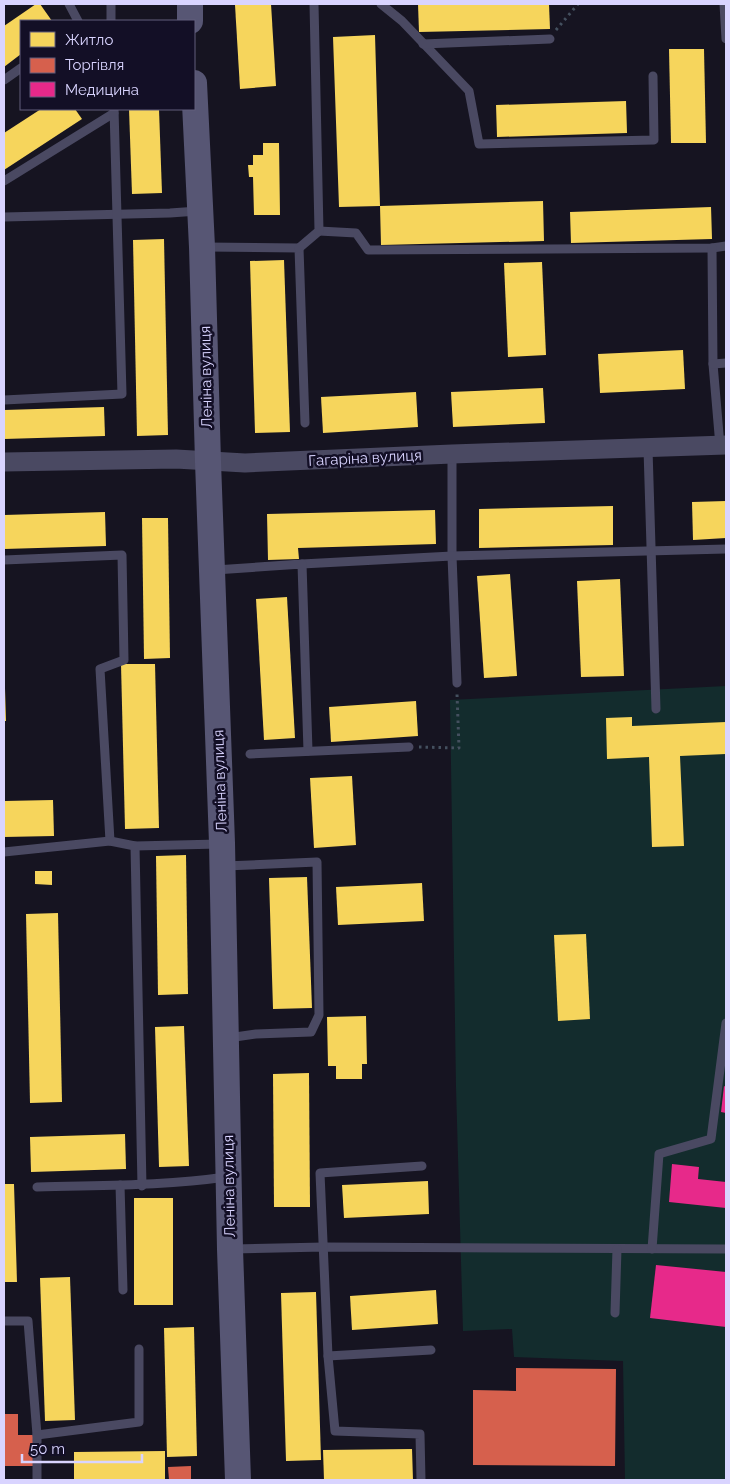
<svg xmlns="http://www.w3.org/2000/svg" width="730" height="1484" font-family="Raleway,sans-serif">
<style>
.green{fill:#132c2d}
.homes{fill:#f6d55c}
.shops{fill:#d6604d}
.health{fill:#e7298a}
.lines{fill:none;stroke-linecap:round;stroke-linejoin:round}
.path{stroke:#44505f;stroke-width:3;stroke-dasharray:2.5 4;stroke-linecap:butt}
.lane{stroke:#4a4962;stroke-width:9}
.street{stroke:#4a4962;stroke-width:19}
.secondary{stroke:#575674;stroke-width:26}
.labels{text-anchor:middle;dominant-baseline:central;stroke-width:5;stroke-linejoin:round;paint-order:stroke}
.street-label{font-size:15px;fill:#d9d4ff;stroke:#130f26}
</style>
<rect width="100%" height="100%" fill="#161421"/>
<path class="green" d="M 726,686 L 726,1480 L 625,1480 L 623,1361 L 514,1357 L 512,1329 L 463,1331 L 456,1087 L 450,700 Z"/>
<g class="homes">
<path d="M 36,4 L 40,4 L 52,21 L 21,21 L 21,54 L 4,67 L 4,26 Z"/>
<path d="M 271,4 L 276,86 L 240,89 L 235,5 Z"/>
<path d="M 418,4 L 549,4 L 550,29 L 419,32 Z"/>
<path d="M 375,35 L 380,206 L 543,201 L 544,241 L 381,245 L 380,206 L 339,207 L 333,37 Z"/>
<path d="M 669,49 L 704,49 L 706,143 L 671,143 Z"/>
<path d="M 626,101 L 627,133 L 497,137 L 496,105 Z"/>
<path d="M 41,109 L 75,109 L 82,119 L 4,170 L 4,133 Z"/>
<path d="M 129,109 L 159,109 L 162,193 L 132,194 Z"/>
<path d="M 263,143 L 279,143 L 280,215 L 254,215 L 253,177 L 249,177 L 248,165 L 253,165 L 253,155 L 263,155 Z"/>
<path d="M 711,207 L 712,239 L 571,243 L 570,212 Z"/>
<path d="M 164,239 L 168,435 L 137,436 L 133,240 Z"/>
<path d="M 284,260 L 290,432 L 255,433 L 250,261 Z"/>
<path d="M 542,262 L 546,355 L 508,357 L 504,263 Z"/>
<path d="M 683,350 L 685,389 L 600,393 L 598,354 Z"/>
<path d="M 543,388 L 545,423 L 453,427 L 451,392 Z"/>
<path d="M 416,392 L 418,427 L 323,433 L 321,397 Z"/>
<path d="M 104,407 L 105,436 L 4,439 L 4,410 Z"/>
<path d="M 726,501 L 726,538 L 693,540 L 692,502 Z"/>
<path d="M 613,506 L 613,545 L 479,548 L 479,509 Z"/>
<path d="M 435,510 L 436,544 L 298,548 L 299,559 L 268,560 L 267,514 Z"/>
<path d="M 105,512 L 106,546 L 4,549 L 4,515 Z"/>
<path d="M 142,518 L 168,518 L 170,658 L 144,659 Z"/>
<path d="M 510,574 L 517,676 L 484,678 L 477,576 Z"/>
<path d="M 620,579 L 624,676 L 581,677 L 577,581 Z"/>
<path d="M 287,597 L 295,738 L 264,740 L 256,599 Z"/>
<path d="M 121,664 L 155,664 L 159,828 L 125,829 Z"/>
<path d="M 4,689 L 5,689 L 6,721 L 4,721 Z"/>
<path d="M 416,701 L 418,736 L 331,742 L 329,707 Z"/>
<path d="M 632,717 L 632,726 L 726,722 L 726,754 L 680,756 L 684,846 L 652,847 L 649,757 L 607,759 L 606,718 Z"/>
<path d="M 352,776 L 356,845 L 314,848 L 310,778 Z"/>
<path d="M 53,800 L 54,836 L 4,837 L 4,801 Z"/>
<path d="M 186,855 L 188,994 L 158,995 L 156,856 Z"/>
<path d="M 35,871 L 52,871 L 52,885 L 35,884 Z"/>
<path d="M 307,877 L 312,1008 L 273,1009 L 269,878 Z"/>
<path d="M 422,883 L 424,921 L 338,925 L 336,887 Z"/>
<path d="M 58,913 L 62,1102 L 30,1103 L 26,914 Z"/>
<path d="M 586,934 L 590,1019 L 558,1021 L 554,935 Z"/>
<path d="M 366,1016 L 367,1064 L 362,1064 L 362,1079 L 336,1079 L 336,1066 L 328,1066 L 327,1017 Z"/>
<path d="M 184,1026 L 189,1166 L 159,1167 L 155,1027 Z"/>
<path d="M 309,1073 L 310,1207 L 274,1207 L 273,1074 Z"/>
<path d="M 125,1134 L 126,1169 L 31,1172 L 30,1137 Z"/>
<path d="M 428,1181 L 429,1214 L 344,1218 L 342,1185 Z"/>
<path d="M 4,1184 L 14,1184 L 17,1282 L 4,1282 Z"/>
<rect x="134" y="1198" width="39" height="107"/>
<path d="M 70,1277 L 75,1420 L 45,1421 L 40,1278 Z"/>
<path d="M 436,1290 L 438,1324 L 352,1330 L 350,1296 Z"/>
<path d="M 316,1292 L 321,1460 L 286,1461 L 281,1293 Z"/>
<path d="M 194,1327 L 197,1456 L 167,1457 L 164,1328 Z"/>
<path d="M 412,1449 L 413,1480 L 324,1480 L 323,1450 Z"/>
<path d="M 165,1451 L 165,1480 L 74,1480 L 74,1452 Z"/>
</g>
<g class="shops">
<path d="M 516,1368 L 616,1369 L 615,1466 L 473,1465 L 473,1390 L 516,1391 Z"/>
<path d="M 4,1414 L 18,1414 L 18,1435 L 36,1435 L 36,1466 L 4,1466 Z"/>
<path d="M 191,1466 L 191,1480 L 169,1480 L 168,1467 Z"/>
</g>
<g class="health">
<path d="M 724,1086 L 726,1087 L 726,1113 L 721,1112 Z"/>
<path d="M 672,1164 L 699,1167 L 698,1179 L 726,1182 L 726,1208 L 669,1202 Z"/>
<path d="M 656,1265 L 726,1272 L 726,1327 L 650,1318 Z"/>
</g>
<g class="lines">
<g class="path">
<path d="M 556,30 L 578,4"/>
<path d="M 419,747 L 459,748 L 457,694"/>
</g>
<g class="lane">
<path d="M 69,4 L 78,21"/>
<path d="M 111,4 L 111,21"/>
<path d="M 381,4 L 402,21 L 469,91 L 479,144 L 654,140 L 653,76"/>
<path d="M 724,4 L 726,39"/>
<path d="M 423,44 L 550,39"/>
<path d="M 4,80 L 21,68"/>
<path d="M 4,181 L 114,113"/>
<path d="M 4,217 L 170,213 L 198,211"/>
<path d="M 319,231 L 356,233 L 368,250 L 712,248 L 726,246"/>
<path d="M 205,247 L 299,248 L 305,423"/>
<path d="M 299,248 L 319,231 L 314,4"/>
<path d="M 712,248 L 713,364 L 720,446"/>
<path d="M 713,364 L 726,363"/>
<path d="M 4,400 L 122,394 L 114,109"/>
<path d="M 648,449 L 656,709"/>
<path d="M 452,454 L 452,556 L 457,683"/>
<path d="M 4,560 L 122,555 L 124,660 L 100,669 L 110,841"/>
<path d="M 302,564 L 452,556 L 726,549"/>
<path d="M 215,570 L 302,564 L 308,751"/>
<path d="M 250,754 L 409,747"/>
<path d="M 135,846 L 142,1186"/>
<path d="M 4,852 L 110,841 L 135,846 L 219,844"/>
<path d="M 225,866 L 317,862 L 319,1015 L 311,1032 L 256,1034 L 228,1038"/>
<path d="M 120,1185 L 123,1290"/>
<path d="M 37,1187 C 101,1185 163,1186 226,1177"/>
<path d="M 233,1249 L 324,1247 L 726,1249"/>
<path d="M 652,1249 L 659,1154 L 711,1139 L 726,1023"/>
<path d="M 615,1313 L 617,1249"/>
<path d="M 4,1321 L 28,1321 L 37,1435 L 37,1480"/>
<path d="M 328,1356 L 431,1350"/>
<path d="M 37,1435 L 139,1422 L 139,1349"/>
<path d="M 421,1480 L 420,1434 L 335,1431 L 328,1356 L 320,1173 L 422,1166"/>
</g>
<path class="street" d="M 4,462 L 176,459 L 245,463 L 452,454 L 726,445"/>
<g class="secondary">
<path d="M 190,4 L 190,21"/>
<path d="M 194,83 L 202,247 L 208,462 L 222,843 L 230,1249 L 238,1480"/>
</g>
</g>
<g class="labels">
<g class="street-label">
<text transform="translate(206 377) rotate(-91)">Леніна вулиця</text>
<text transform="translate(365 458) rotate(-3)">Гагаріна вулиця</text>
<text transform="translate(220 781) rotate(-92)">Леніна вулиця</text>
<text transform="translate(229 1186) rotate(-91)">Леніна вулиця</text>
</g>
</g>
<rect width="730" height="1484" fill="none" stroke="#d9d4ff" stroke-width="10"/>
<rect x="20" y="20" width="175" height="90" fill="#130f26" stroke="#625e7d"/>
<rect x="30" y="32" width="25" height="15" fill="#f6d55c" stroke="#625e7d"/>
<text x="65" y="45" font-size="15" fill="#d9d4ff">Житло</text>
<rect x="30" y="58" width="25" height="15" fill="#d6604d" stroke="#625e7d"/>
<text x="65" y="70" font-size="15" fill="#d9d4ff">Торгівля</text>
<rect x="30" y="82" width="25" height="15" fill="#e7298a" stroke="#625e7d"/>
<text x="65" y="95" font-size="15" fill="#d9d4ff">Медицина</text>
<path d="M22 1454v8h120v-8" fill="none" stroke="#d9d4ff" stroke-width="2.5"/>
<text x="30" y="1454" font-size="15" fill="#d9d4ff" stroke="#130f26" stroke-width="4" paint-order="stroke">50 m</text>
</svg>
